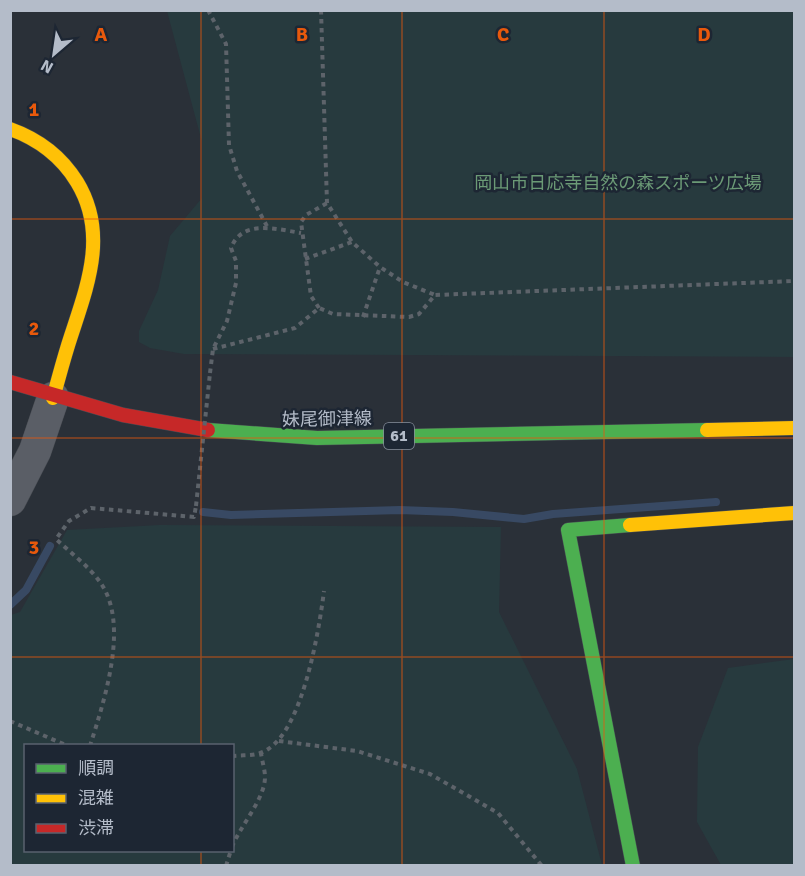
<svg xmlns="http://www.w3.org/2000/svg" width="805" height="876" font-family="Signika,'Noto Sans JP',sans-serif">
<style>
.green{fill:#273a3e;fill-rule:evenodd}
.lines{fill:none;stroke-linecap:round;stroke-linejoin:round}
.stream{stroke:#384963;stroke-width:8}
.street-casing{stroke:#484c53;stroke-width:33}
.fast-casing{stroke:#484c53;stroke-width:15}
.slow-casing{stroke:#484c53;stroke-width:15}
.jam-casing{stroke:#484c53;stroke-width:15}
.path{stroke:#5d636a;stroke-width:4;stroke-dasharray:4.5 4.5;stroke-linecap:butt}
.street{stroke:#5a5e66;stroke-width:32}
.fast{stroke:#4caf50;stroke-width:14}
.slow{stroke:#ffc107;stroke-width:14}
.jam{stroke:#c62828;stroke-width:14}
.path-bridge{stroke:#5d636a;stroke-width:4;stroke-dasharray:4.5 4.5;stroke-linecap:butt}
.grid{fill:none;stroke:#e8590c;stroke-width:1.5;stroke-opacity:0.55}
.labels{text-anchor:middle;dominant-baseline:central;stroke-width:5;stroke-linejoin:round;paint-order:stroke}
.shield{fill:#1d2633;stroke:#878f9c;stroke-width:1.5}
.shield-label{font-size:16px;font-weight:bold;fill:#b4bcc9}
.park-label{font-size:18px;fill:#6b9a76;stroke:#1d2633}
.street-label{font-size:18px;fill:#b4bcc9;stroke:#1d2633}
.grid-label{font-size:20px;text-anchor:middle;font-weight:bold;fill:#e8590c;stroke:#1d2633;stroke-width:5;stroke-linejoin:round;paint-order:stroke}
</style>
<rect width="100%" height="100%" fill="#2a3038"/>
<g class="green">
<path d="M 167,11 L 794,11 L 794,357 L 184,354 L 150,348 L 139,342 L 139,331 L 158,290 L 170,236 L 202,198 L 202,142 Z"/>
<path d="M 160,525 L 501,527 L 499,612 L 577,769 L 602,865 L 11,865 L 11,615 L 20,612 L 67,530 ZM 26,746 L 232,746 L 232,850 L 26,850 Z"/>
<path d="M 794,659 L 794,865 L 721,865 L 697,822 L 698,747 L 728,668 Z"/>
</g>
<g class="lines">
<g class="stream">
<path d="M 203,512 L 231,515 L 400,510 L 453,512 L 524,519 L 553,514 L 716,502"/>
<path d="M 10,605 L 26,590 L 50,546"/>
</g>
<defs>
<path id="street" d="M 10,500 L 35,451 L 53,398"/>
<g id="fast">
<path d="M 208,430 L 317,438 L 707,430"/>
<path d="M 630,525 L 568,530 L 633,866"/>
</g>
<g id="slow">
<path d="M 10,129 C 38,139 61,156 77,182 C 108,233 88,284 71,336 C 64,357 59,377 53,398"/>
<path d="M 707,430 L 794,428"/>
<path d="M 630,525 L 794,513"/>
</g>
<path id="jam" d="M 10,382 L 123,415 L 208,430"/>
</defs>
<use href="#street" class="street-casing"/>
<use href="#fast" class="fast-casing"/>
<use href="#slow" class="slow-casing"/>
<use href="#jam" class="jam-casing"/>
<g class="path">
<path d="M 208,10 L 226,44 L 229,145 L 237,171 L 268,228"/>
<path d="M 321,10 L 327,203 L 352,242 L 380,267 L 403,282 L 435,295"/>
<path d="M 305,259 L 352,242"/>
<path d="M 319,308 L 311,296 L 301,222 L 306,215 L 327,203"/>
<path d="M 363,317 L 380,267"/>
<path d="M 213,349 L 295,328 L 319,308 L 333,314 L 409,317 L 419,314 L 435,295 L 794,281"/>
<path d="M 210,373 L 213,349 L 227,321 L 236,283 L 236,261 L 231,248 C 242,219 276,229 301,233"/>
<path d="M 10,721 L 68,746"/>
<path d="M 279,741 L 357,751 L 430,774 L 498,813 L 542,866"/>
<path d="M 90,746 C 104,701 129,627 102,585 C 91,568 71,553 56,539 L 69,521 L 91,508 L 194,517 L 196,506"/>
<path d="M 232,756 C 241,755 252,756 260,753 C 302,740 319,630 324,591"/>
<path d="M 232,847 C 240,826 265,799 265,777 C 265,770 262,761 261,753"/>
<path d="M 226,866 L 231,850"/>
</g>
<use href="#street" class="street"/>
<use href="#fast" class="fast"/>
<use href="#slow" class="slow"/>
<use href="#jam" class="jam"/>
<path class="path-bridge" d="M 196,506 L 210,373"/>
</g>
<path class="grid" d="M 201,10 L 201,746M 402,10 L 402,866M 604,10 L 604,866M 10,219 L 794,219M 10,438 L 794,438M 10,657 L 794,657M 201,850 L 201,866"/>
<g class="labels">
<rect class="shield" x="384" y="423" width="30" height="26" rx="4.5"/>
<g class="shield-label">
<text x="399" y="436">61</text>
</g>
<g class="park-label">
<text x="618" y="183">岡山市日応寺自然の森スポーツ広場</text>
</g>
<g class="street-label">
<text transform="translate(327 419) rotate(-1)">妹尾御津線</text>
</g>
</g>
<g class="grid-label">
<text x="101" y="41">A</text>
<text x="302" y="41">B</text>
<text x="503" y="41">C</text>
<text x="704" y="41">D</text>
<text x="34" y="116">1</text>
<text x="34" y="335">2</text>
<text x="34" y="554">3</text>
</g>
<rect width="805" height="876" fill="none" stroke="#b4bcc9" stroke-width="24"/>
<rect x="24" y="744" width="210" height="108" fill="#1d2633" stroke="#59626f" stroke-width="1.5"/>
<rect x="36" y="764" width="30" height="9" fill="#4caf50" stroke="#59626f" stroke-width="1.5"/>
<text x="78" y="774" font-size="18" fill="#b4bcc9">順調</text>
<rect x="36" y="794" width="30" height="9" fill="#ffc107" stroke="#59626f" stroke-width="1.5"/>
<text x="78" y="804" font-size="18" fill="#b4bcc9">混雑</text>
<rect x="36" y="824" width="30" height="9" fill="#c62828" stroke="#59626f" stroke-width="1.5"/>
<text x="78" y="834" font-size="18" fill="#b4bcc9">渋滞</text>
<g transform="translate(54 54) rotate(209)" stroke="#1d2633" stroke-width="4.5" paint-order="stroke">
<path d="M0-4.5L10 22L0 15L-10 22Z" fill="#b4bcc9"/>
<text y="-9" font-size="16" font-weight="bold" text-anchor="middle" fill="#b4bcc9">N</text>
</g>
</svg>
